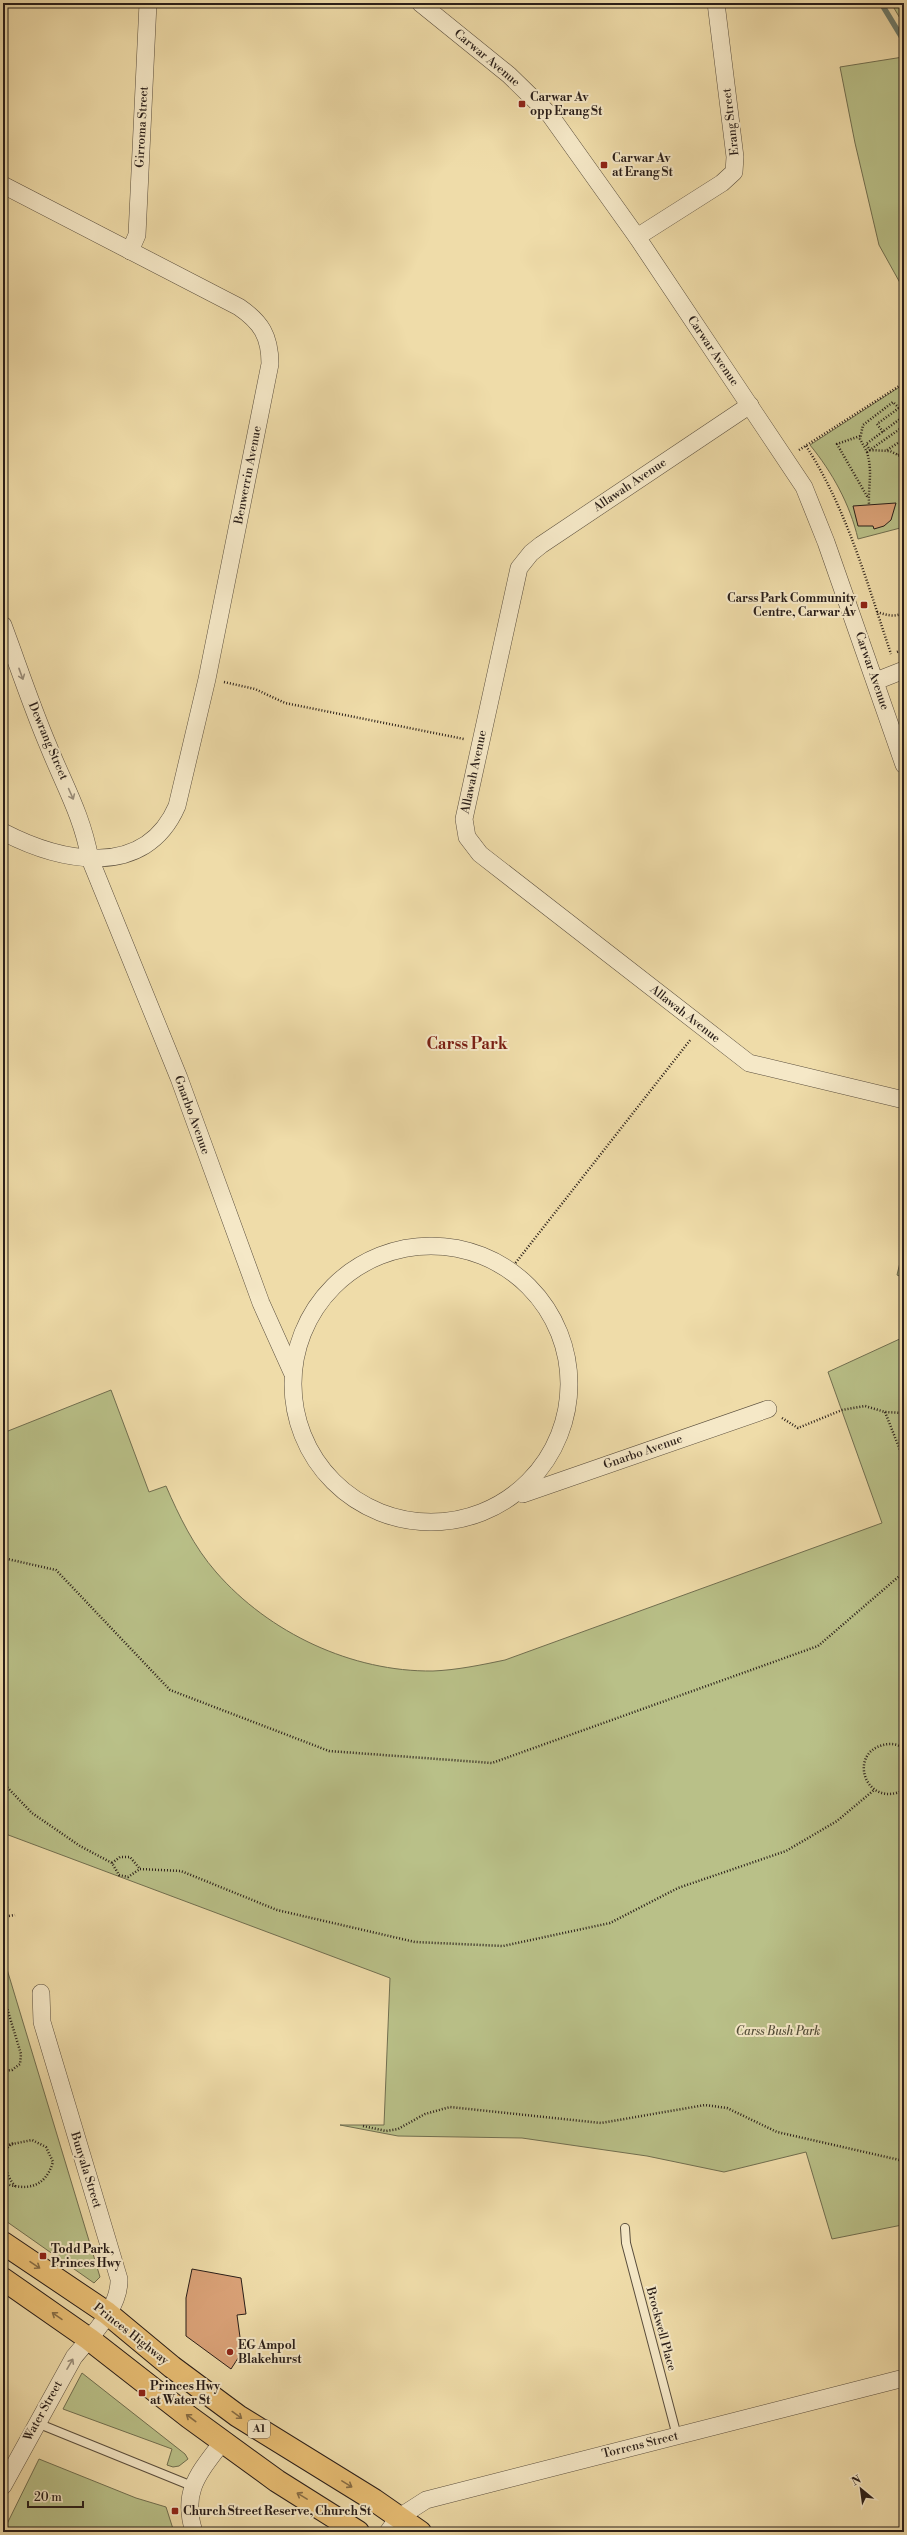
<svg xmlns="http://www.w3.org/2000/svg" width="907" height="2535" font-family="'Libre Bodoni',serif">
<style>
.green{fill:#b9c088;stroke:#716f50}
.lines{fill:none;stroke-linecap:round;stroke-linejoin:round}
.stream{stroke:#6d7d6e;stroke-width:5.5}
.building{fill:#dba379;stroke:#291e19}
.service-casing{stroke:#5a4e3d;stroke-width:10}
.minor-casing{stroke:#5a4e3d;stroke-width:18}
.trunk-casing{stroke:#291e19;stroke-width:24}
.path{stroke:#291e19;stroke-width:2.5;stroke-dasharray:1 2;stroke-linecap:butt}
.service{stroke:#f5e8c7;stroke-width:8}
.minor{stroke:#f5e8c7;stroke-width:17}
.trunk{stroke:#e8be74;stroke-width:22}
.oneway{stroke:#998d79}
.oneway2{stroke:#886e46}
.poi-dot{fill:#8f2418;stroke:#f5e8c7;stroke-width:1.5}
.labels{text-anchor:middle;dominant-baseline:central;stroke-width:4;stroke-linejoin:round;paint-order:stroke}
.shield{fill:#f5e8c7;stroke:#665b4d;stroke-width:1}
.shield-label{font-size:11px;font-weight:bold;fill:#291e19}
.street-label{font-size:12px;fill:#291e19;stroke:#f5e8c7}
.poi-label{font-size:12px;font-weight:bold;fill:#291e19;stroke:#f5e8c7;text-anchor:start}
.park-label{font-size:12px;font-style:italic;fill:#544f3a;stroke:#f5e8c7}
.district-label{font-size:16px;font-weight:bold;fill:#7a1f14;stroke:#f5e8c7}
</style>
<rect width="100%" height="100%" fill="#efdca9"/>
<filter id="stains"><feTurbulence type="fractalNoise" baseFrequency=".005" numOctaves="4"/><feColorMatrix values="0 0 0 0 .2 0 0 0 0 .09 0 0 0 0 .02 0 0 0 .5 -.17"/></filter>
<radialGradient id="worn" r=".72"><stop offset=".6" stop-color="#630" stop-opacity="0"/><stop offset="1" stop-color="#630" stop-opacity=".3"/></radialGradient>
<g class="green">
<path d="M 891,3 L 904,3 L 904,25 Z"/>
<path d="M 903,57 L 904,58 L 904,290 L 879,245 L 855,143 L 840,67 Z"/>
<path d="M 904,384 L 904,527 L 858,539 C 850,504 832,472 810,445 Z"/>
<path d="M 904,1246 L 904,1278 L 897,1275 Z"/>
<path d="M 904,1337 L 904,2231 L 902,2225 L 832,2239 L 806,2152 L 724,2172 L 647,2156 L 522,2138 L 398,2136 L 340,2125 L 384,2125 L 390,1978 L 3,1833 L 3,1433 L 111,1390 L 149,1492 L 166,1486 C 179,1516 194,1547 216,1572 C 269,1633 352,1672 433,1671 C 457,1670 481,1665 505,1660 L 882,1523 L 828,1372 Z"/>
<path d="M 3,1956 L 100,2277 L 94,2283 L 3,2219 Z"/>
<path d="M 82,2373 L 185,2454 L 188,2459 L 179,2466 L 173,2467 L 167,2465 L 172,2449 L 63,2409 Z"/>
<path d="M 39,2459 L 136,2498 L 166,2507 L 174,2532 L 3,2532 Z"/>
</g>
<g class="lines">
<path class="stream" d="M 881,3 L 904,41"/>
</g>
<g class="building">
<path d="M 896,503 L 891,520 L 884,526 L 874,529 L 873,526 L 858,526 L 853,506 Z"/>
<path d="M 192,2269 L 241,2278 L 246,2314 L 237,2315 L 242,2352 L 231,2369 L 186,2336 L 186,2298 Z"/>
</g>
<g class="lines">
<defs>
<g id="service">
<path d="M 625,2228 L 626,2243 L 677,2436"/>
<path d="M 37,2423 L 192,2486"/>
</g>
<g id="minor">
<path d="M 420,3 L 509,75 L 550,115 L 637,237 L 804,487 L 826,542 L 904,765"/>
<path d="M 3,185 L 239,307 C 261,322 270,336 270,364 L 207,679 L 177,806 C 145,880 61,862 3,832"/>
<path d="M 637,237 L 722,183 L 734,172 L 735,157 L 716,3"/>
<path d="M 130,251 L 137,235 L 148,3"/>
<path d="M 750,405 L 541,545 L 531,553 L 519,568 L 464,819 L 467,837 L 480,854 L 749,1063 L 904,1100"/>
<path d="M 3,625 C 18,665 31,705 48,745 C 64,785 82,815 90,859 L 179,1078 L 261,1303 L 292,1372"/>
<path d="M 876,681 L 904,670"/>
<circle cx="431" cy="1384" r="138"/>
<path d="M 523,1494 L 768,1409"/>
<path d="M 3,2486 L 74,2357 C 92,2335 120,2308 119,2279 L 42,2022 L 41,1993"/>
<path d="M 194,2532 C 181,2491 199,2473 223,2441"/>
<path d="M 388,2532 L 398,2518 L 426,2500 L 904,2378"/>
</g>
<g id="trunk">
<path d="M 3,2243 L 107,2313 L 172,2367 L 238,2416 L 374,2500 L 420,2532"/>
<path d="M 3,2279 L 89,2339 L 189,2417 L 277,2481 L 358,2532"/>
</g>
</defs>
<use href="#service" class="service-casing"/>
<use href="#minor" class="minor-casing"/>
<use href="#trunk" class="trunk-casing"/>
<g class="path">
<path d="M 899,408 L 893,402 L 863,425 L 860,439 L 867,452 L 904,426"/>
<path d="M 904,416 L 866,444 L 870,450 L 890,451 L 904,458"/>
<path d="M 883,432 L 877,424 L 899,408 L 904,415"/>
<path d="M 860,436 L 837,444 L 868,498"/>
<path d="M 806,446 C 847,509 867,583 891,654"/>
<path d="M 799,450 L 904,383"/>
<path d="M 887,450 L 904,439"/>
<path d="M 867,452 C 873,473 868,484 869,505"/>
<path d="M 898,455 L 904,451"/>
<path d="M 877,612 C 886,615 896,618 904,612"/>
<path d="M 897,652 L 904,649"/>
<path d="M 224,682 L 255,689 L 285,703 L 464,739"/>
<path d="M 510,1270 L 691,1039"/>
<path d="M 885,1412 L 904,1460"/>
<path d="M 782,1418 L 798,1428 L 842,1410 L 865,1406 L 885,1412 L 904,1413"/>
<path d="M 3,1558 L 56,1570 L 170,1690 L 329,1751 L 492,1763 L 818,1646 L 904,1572"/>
<path d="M 904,1749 C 899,1744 890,1743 883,1745 C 847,1754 866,1809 904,1790"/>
<path d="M 3,1783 L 32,1813 L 80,1846 L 112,1863 L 119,1875 L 128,1877 L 140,1869"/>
<path d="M 112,1863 L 120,1857 L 130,1857 L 140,1869"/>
<path d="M 140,1869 L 181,1871 L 277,1910 L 415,1942 L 503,1946 L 610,1923 L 678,1888 L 786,1851 L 837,1821 L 874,1790"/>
<path d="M 3,1917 L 15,1915"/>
<path d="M 3,1995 L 21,2054 L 20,2064 L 12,2070 L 3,2071"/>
<path d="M 363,2126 L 386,2131 L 398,2129 L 425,2114 L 450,2107 L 601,2123 L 705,2105 L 727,2108 L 777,2132 L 904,2161"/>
<path d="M 13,2143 L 6,2149 C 5,2166 5,2175 16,2187"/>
<path d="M 3,2146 L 32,2140 L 46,2147 L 53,2162 C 45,2188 27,2191 3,2183"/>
</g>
<use href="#service" class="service"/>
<use href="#minor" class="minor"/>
<use href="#trunk" class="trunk"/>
</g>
<defs><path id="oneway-shaft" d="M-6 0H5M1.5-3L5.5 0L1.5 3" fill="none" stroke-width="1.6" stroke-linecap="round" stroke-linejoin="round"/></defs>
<g class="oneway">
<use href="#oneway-shaft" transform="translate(21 674) rotate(70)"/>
<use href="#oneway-shaft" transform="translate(71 794) rotate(66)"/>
<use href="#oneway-shaft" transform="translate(70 2364) rotate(-60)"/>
</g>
<g class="oneway2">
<use href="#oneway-shaft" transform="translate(35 2265) rotate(34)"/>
<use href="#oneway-shaft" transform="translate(57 2316) rotate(-145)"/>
<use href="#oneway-shaft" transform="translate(237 2415) rotate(36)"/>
<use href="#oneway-shaft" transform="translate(191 2418) rotate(-143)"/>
<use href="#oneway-shaft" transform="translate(347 2484) rotate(31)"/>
<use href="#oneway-shaft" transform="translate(302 2496) rotate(-149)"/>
</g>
<g class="poi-dot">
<rect x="518" y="100" width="8" height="8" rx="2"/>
<rect x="600" y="161" width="8" height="8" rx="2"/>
<rect x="860" y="601" width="8" height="8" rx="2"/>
<rect x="39" y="2252" width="8" height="8" rx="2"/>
<circle cx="230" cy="2352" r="4"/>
<rect x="138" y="2389" width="8" height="8" rx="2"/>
<rect x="171" y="2507" width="8" height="8" rx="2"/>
</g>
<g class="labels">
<rect class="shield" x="248" y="2420" width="22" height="18" rx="3"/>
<g class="shield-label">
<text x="259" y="2429">A1</text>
</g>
<g class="street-label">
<text transform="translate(487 58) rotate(40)">Carwar Avenue</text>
<text transform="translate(731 122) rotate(-97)">Erang Street</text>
<text transform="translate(142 127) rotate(-87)">Girroma Street</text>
<text transform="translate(713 351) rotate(56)">Carwar Avenue</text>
<text transform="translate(248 475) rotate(-79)">Benwerrin Avenue</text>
<text transform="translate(630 485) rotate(-34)">Allawah Avenue</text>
<text transform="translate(872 671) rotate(71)">Carwar Avenue</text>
<text transform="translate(48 741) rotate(67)">Dewrang Street</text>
<text transform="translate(474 772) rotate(-78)">Allawah Avenue</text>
<text transform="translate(685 1014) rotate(38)">Allawah Avenue</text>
<text transform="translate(192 1115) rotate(70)">Gnarbo Avenue</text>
<text transform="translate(643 1452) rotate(-19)">Gnarbo Avenue</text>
<text transform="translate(86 2170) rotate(73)">Bunyala Street</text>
<text transform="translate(661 2329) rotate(75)">Brockwell Place</text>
<text transform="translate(131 2334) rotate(38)">Princes Highway</text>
<text transform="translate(43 2411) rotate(-61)">Water Street</text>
<text transform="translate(640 2445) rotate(-14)">Torrens Street</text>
</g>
<g class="poi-label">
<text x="530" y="97">Carwar Av<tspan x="530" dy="14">opp Erang St</tspan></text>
<text x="612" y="158">Carwar Av<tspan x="612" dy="14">at Erang St</tspan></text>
<text x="856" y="598" text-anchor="end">Carss Park Community<tspan x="856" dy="14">Centre, Carwar Av</tspan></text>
<text x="51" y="2249">Todd Park,<tspan x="51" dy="14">Princes Hwy</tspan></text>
<text x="238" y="2345">EG Ampol<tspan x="238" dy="14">Blakehurst</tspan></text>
<text x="150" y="2386">Princes Hwy<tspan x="150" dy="14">at Water St</tspan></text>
<text x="183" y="2511">Church Street Reserve, Church St</text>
</g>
<g class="park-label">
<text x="778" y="2031">Carss Bush Park</text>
</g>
<g class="district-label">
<text x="467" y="1044">Carss Park</text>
</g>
</g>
<rect width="907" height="2535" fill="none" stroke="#efdca9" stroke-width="16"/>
<rect x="4" y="4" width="899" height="2527" fill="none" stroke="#291e19" stroke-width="2"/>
<rect x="8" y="8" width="891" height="2519" fill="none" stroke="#291e19"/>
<g transform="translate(861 2489) rotate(331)" stroke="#f5e8c7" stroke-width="3" paint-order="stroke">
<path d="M0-3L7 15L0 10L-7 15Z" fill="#291e19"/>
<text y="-6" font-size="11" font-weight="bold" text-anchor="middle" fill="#291e19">N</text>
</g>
<path d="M28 2501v6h55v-6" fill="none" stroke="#291e19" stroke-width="2"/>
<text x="34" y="2501" font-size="12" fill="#291e19" stroke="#f5e8c7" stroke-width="3" paint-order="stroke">20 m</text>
<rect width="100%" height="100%" filter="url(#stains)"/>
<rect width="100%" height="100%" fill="url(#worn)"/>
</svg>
